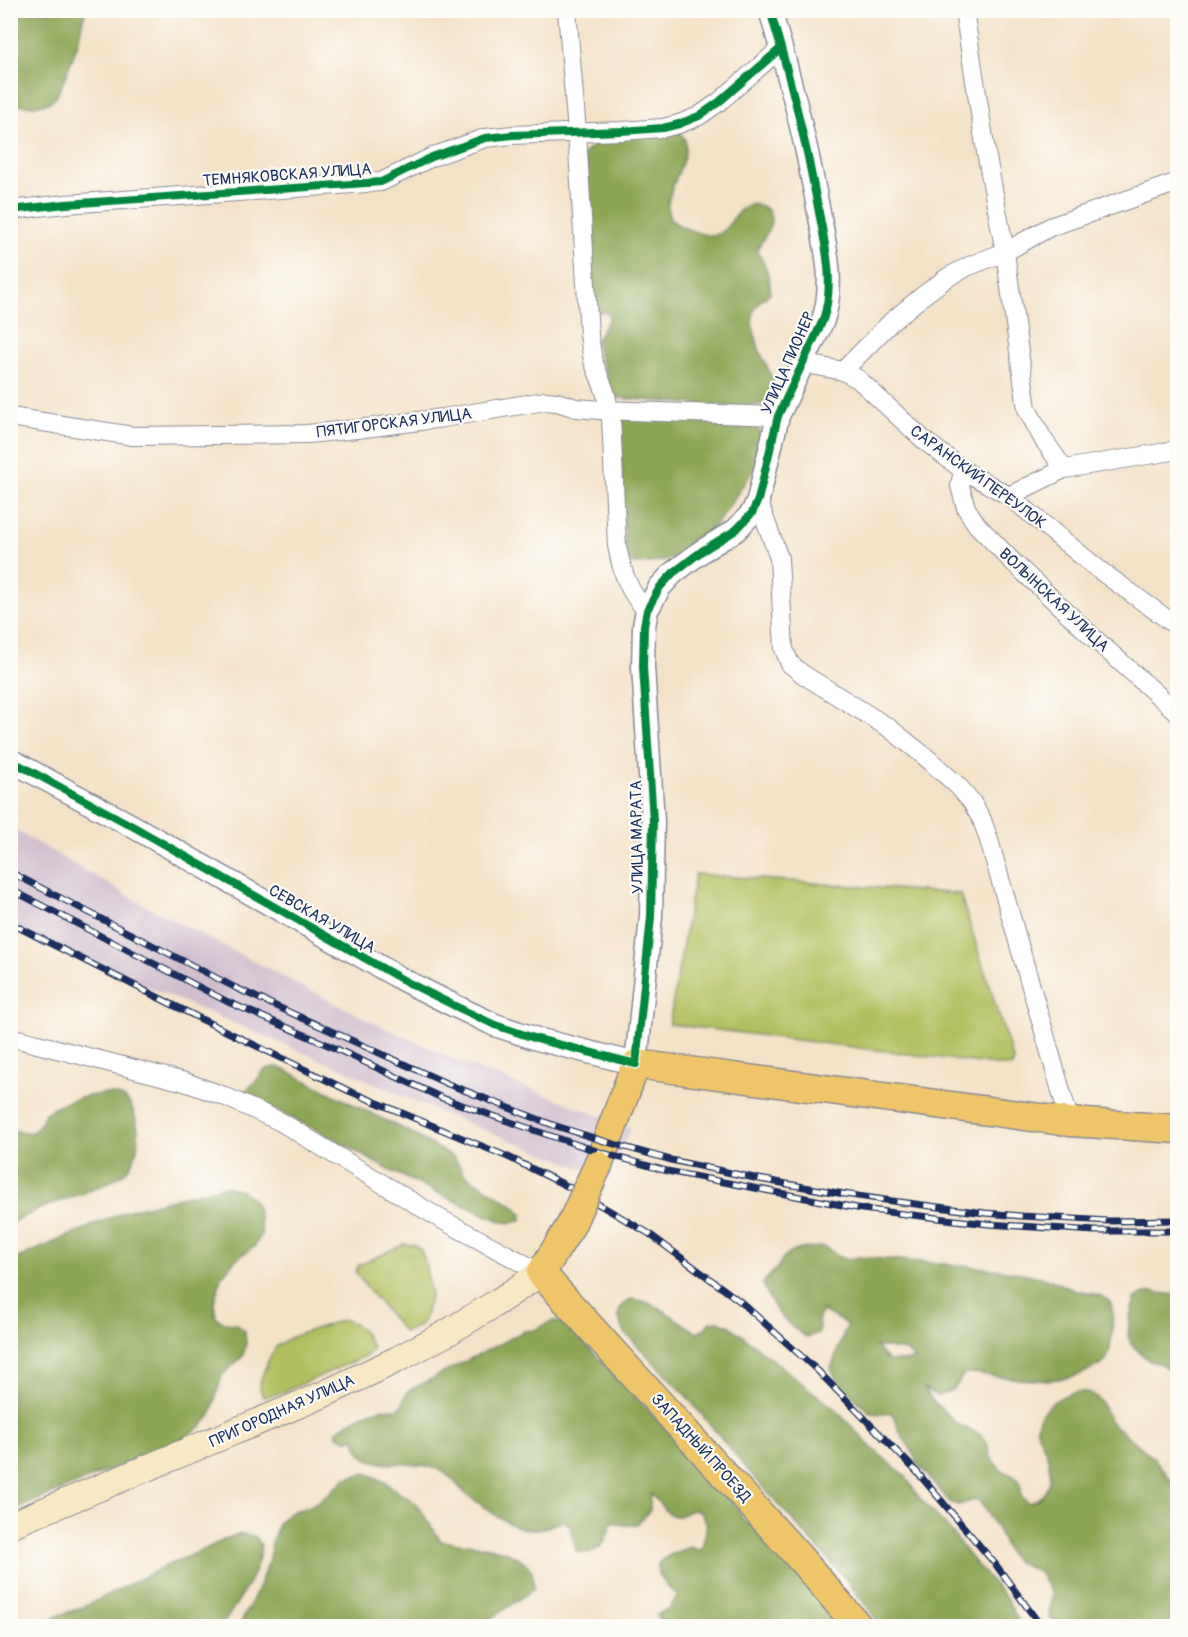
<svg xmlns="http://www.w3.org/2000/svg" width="1188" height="1637" font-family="Pangolin,sans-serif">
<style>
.industrial{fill:#d0bdcd}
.green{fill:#b2bf61;stroke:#667760;stroke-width:1.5}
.forest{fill:#8da657;stroke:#546a5a;stroke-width:1.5;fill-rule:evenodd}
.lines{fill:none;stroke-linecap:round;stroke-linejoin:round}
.minor-casing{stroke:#888893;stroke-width:20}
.tertiary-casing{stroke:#888893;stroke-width:25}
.secondary-casing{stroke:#888893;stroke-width:28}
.primary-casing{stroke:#888893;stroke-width:31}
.minor{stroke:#fff;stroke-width:18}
.tertiary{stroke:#fff;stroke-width:22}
.secondary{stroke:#f8e8c3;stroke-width:26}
.primary{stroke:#eec569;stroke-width:28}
.rail-casing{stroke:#1b2f5e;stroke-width:7}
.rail{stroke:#fdfcf7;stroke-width:4.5;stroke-dasharray:14;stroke-linecap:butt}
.primary-bridge-casing{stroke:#888893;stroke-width:31;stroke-linecap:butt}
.primary-bridge{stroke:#eec569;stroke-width:28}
.cycleway-casing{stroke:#fdfcf7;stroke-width:11}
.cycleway{stroke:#00873e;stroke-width:8}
.labels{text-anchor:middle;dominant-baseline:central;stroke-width:4.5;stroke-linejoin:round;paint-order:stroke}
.street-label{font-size:16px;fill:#1b2f5e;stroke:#fdfcf7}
</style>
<rect width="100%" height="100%" fill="#fdfcf7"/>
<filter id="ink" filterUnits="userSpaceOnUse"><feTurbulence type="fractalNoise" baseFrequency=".0167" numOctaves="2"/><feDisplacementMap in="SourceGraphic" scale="12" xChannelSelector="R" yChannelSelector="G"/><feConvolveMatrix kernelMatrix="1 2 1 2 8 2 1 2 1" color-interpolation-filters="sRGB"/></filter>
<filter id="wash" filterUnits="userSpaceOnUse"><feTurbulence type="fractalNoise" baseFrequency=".008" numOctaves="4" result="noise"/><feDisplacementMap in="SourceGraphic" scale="24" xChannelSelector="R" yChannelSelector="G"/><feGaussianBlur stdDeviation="1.35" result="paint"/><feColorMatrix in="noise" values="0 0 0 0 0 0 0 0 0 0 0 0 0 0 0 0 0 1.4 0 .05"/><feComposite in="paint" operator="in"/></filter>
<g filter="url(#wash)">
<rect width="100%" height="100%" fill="#f4e2c8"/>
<path class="industrial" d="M 10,827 L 146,906 L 366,1019 L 458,1061 L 631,1128 L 609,1179 L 434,1110 L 340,1068 L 11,929 Z"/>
<g class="green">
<path d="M 695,874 L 960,894 L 1014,1062 L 1011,1067 L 669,1024 Z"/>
<path d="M 404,1244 L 414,1245 L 421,1250 L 424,1258 L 431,1294 L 424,1320 L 419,1326 L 404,1332 L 367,1288 L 355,1272 L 359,1265 Z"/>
<path d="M 343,1320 C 359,1321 366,1336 373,1348 L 368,1355 L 281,1393 L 263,1397 C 258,1387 260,1380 264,1371 C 268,1362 271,1352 277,1346 C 289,1335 326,1326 343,1320 Z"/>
</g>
<g class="forest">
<path d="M 10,11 L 86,11 L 83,19 L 77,46 L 63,83 L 55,98 L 48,103 L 34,106 L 11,104 Z"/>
<path d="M 680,132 C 681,134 684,138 685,140 C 691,162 656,202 672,220 C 678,227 706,237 715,235 C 733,231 735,200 758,205 C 763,206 766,208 769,212 C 776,225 762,239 757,250 C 764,264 772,277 770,293 L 760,301 L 754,310 L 752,323 L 759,349 L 773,380 L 771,398 L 765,404 L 736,407 L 618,398 L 613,395 L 595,342 L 610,317 L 606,312 L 594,312 L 581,157 C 602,131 650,134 680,132 Z"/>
<path d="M 626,418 L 749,422 C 763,429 763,439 759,453 C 758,458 757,465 754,470 C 751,475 746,480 743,485 C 727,509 715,532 690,549 C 674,560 653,564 633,564 L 628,559 L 625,552 L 620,420 Z"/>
<path d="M 277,1067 L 285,1070 L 340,1098 L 407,1131 L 455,1158 L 464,1174 L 516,1207 L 522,1215 L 521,1220 L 512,1223 L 504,1222 L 485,1215 L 387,1169 L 331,1137 L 247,1097 L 243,1093 C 247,1088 251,1087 254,1083 C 265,1073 259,1069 277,1067 Z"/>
<path d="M 106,1094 C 124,1095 129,1098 135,1116 C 141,1134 139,1159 125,1172 C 109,1187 65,1199 44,1207 C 33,1212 22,1218 11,1222 L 11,1130 C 31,1135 37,1135 45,1113 C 65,1101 83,1095 106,1094 Z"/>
<path d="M 224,1186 C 257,1192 256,1203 262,1233 L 255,1246 L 235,1260 L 221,1277 L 214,1302 L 216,1317 L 224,1323 L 236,1324 L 245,1331 L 246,1344 L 243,1356 L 222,1375 L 211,1415 L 202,1426 L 179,1441 L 11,1511 L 11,1261 L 126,1211 Z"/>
<path d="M 825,1247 C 840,1255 839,1263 858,1257 C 898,1260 937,1263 976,1267 C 1000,1270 1025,1272 1048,1279 C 1055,1281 1062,1286 1069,1288 C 1081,1292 1097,1292 1108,1300 C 1115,1306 1112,1322 1112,1331 C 1111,1339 1111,1355 1105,1361 C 1102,1364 1097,1366 1093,1368 C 1060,1388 1009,1378 973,1373 L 963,1374 C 958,1388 951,1391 938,1396 L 924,1388 L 932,1400 L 957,1424 L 981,1435 L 988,1445 L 991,1458 L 1001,1470 L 1014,1476 L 1020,1483 L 1022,1497 L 1029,1503 C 1053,1496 1053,1470 1045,1449 C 1043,1442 1037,1436 1037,1428 C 1037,1406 1072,1385 1092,1394 C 1103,1399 1105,1415 1113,1424 C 1126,1437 1142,1446 1155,1460 C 1160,1465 1164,1472 1169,1478 C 1171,1481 1176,1485 1177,1489 C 1180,1495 1178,1513 1178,1521 C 1178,1556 1178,1591 1177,1626 L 1057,1626 L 1049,1616 L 1052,1594 L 1039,1572 L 1017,1562 L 1009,1554 L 996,1527 L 978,1499 L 958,1505 L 950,1502 L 917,1463 L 912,1451 L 899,1431 L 896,1420 L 891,1413 L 883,1414 L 871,1413 L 838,1383 L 831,1369 L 844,1332 L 848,1325 L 822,1310 L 818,1321 L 820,1329 L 818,1333 L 807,1337 C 786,1325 770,1306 763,1283 C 767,1278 772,1274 776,1269 C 779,1266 781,1261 784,1257 C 793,1248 812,1247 825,1247 ZM 875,1346 L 907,1351 L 914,1359 L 903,1361 L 888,1361 Z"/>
<path d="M 1151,1292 L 1177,1295 L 1177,1372 L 1171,1371 L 1161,1364 L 1149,1361 L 1131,1344 L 1128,1335 L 1130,1316 L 1135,1299 L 1142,1294 Z"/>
<path d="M 631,1299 C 656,1301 677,1320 697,1333 L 704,1329 L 710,1322 L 718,1321 L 730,1326 L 836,1410 L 871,1447 L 905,1476 L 918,1496 L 954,1535 L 968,1555 L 1007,1599 L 1021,1626 L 881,1626 L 845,1578 L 752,1475 L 683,1392 L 626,1334 C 617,1319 614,1308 631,1299 Z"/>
<path d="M 552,1321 C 561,1321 565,1324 572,1330 L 661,1424 L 737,1508 L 744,1521 L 767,1534 L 849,1626 L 769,1626 L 765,1621 L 753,1622 L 751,1626 L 726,1626 L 726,1622 C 720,1618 716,1618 709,1620 L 705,1625 L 701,1626 L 664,1626 L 659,1620 L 657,1615 L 669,1608 L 678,1596 C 670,1590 653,1573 659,1563 C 663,1556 683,1550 690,1547 L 697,1550 L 702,1549 L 707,1524 L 700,1512 L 693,1510 C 689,1511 682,1515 678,1516 C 665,1517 660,1500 650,1494 L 650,1510 L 637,1525 L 623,1525 L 612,1522 C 606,1541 601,1557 576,1551 L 570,1526 L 563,1520 C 530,1538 512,1528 484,1507 C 478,1502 471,1498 465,1493 C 458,1486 451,1477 442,1471 C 430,1465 419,1465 406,1464 C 385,1463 358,1466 355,1438 L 348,1440 L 337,1436 L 337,1431 C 347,1422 367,1412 380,1409 C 386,1407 393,1412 399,1408 C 404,1404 404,1396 408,1391 L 524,1331 L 535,1330 Z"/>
<path d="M 366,1473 L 385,1482 L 401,1494 L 416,1503 L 441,1541 C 466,1545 517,1545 531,1570 C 534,1575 533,1583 534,1589 L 489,1620 L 473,1626 L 239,1626 L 256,1593 L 268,1563 L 273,1539 L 278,1524 L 290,1512 L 306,1508 L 321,1500 L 346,1478 Z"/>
<path d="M 241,1534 L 254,1536 L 261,1545 C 259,1574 237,1602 222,1626 L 43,1626 L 57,1616 L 84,1607 L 170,1564 L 199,1552 L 230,1537 Z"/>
</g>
</g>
<g filter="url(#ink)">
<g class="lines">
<defs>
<g id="minor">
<path d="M 567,10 L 577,133 L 589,335 L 593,361 L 605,391 L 611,418 L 617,546 C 622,571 628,593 647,610"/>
<path d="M 964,10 L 986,152 L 1005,252 L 1027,409 L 1043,439 L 1064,469"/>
<path d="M 10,210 L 66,204 L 381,182 L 432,157 L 485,138 L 513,135 L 621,131 L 663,128 L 679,124 L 699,116 L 719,102 L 781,48"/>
<path d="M 802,363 L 843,371 L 858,379 L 925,441 L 963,470 L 1009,496 L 1098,569 L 1178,627"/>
<path d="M 843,371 L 891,322 L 925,294 L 948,277 L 969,266 L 1005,252 L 1050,227 L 1178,182"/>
<path d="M 10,417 L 133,436 L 308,434 L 357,429 L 443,418 L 545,401 L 557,402 L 576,408 L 601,410 L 778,416"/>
<path d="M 963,470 L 960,486 L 966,508 L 977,525 L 1013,562 L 1097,641 L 1178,713"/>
<path d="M 1009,496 L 1064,469 L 1178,450"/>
<path d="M 758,500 L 779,558 L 784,649 L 790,664 L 804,675 L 889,728 L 927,758 L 958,786 L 971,801 L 982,820 L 988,837 L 1070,1122"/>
<path d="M 10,1037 L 185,1082 L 224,1096 L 281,1122 L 439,1218 L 541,1273"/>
</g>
<path id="tertiary" d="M 10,760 L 134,827 L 405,981 L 457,1007 L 495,1025 L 537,1039 L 636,1064 L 651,917 L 653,821 L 643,667 L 644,626 L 647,610 L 660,587 L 673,573 L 702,551 L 736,530 L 752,513 L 758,500 L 778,416 L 823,320 C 836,281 824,241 817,202 C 805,137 789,73 770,10"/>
<path id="secondary" d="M 10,1525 L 322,1395 L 396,1360 L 445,1334 L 493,1305 L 541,1273"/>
<g id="primary">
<path d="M 598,1165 L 636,1064 L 1070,1122 L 1178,1129"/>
<path d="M 571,1225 L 541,1273 L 799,1557 L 858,1626"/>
</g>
</defs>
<use href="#minor" class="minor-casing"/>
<use href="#tertiary" class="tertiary-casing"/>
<use href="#secondary" class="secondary-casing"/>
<use href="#primary" class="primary-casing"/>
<use href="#minor" class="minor"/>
<use href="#tertiary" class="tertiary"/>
<use href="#secondary" class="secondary"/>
<use href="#primary" class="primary"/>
<defs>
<g id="rail">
<path d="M 10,872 L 236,988 L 448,1084 L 553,1125 L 607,1142 L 671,1160 L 759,1179 L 844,1194 L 892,1201 L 985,1213 L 1022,1216 L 1109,1221 L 1178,1220"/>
<path d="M 10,889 L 228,1002 L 328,1045 L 442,1098 L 548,1135 L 603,1153 L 667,1171 L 862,1209 L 988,1224 L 1095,1231 L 1178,1231"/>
<path d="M 10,923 L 201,1019 L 349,1091 L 508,1157 L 569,1187 L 648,1233 L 741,1302 L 818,1371 L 917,1472 L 996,1565 L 1041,1626"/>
</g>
</defs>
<use href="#rail" class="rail-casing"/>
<use href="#rail" class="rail"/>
<defs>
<path id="primary-bridge" d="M 571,1225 L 598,1165"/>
</defs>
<use href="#primary-bridge" class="primary-bridge-casing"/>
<use href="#primary-bridge" class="primary-bridge"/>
<defs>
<g id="cycleway">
<path d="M 10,210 L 66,204 L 381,182 L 432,157 L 485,138 L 513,135 L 621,131 L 663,128 L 679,124 L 699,116 L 719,102 L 781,48"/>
<path d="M 10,760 L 134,827 L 405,981 L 457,1007 L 495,1025 L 537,1039 L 636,1064 L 651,917 L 653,821 L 643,667 L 644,626 L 647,610 L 660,587 L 673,573 L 702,551 L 736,530 L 752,513 L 758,500 L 778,416 L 823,320 C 836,281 824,241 817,202 C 805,137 789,73 770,10"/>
</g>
</defs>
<use href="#cycleway" class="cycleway-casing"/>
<use href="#cycleway" class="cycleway"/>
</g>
</g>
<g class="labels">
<g class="street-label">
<text transform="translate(287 175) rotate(-4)">ТЕМНЯКОВСКАЯ УЛИЦА</text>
<text transform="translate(788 363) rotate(-66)">УЛИЦА ПИОНЕР</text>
<text transform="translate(394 423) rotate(-7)">ПЯТИГОРСКАЯ УЛИЦА</text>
<text transform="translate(978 477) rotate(36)">САРАНСКИЙ ПЕРЕУЛОК</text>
<text transform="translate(1054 600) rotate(43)">ВОЛЫНСКАЯ УЛИЦА</text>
<text transform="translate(637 837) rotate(-91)">УЛИЦА МАРАТА</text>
<text transform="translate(322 919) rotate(30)">СЕВСКАЯ УЛИЦА</text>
<text transform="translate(282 1411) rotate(-24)">ПРИГОРОДНАЯ УЛИЦА</text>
<text transform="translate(701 1448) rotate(48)">ЗАПАДНЫЙ ПРОЕЗД</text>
</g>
</g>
<rect width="1188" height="1637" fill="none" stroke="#fdfcf7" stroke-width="36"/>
</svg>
